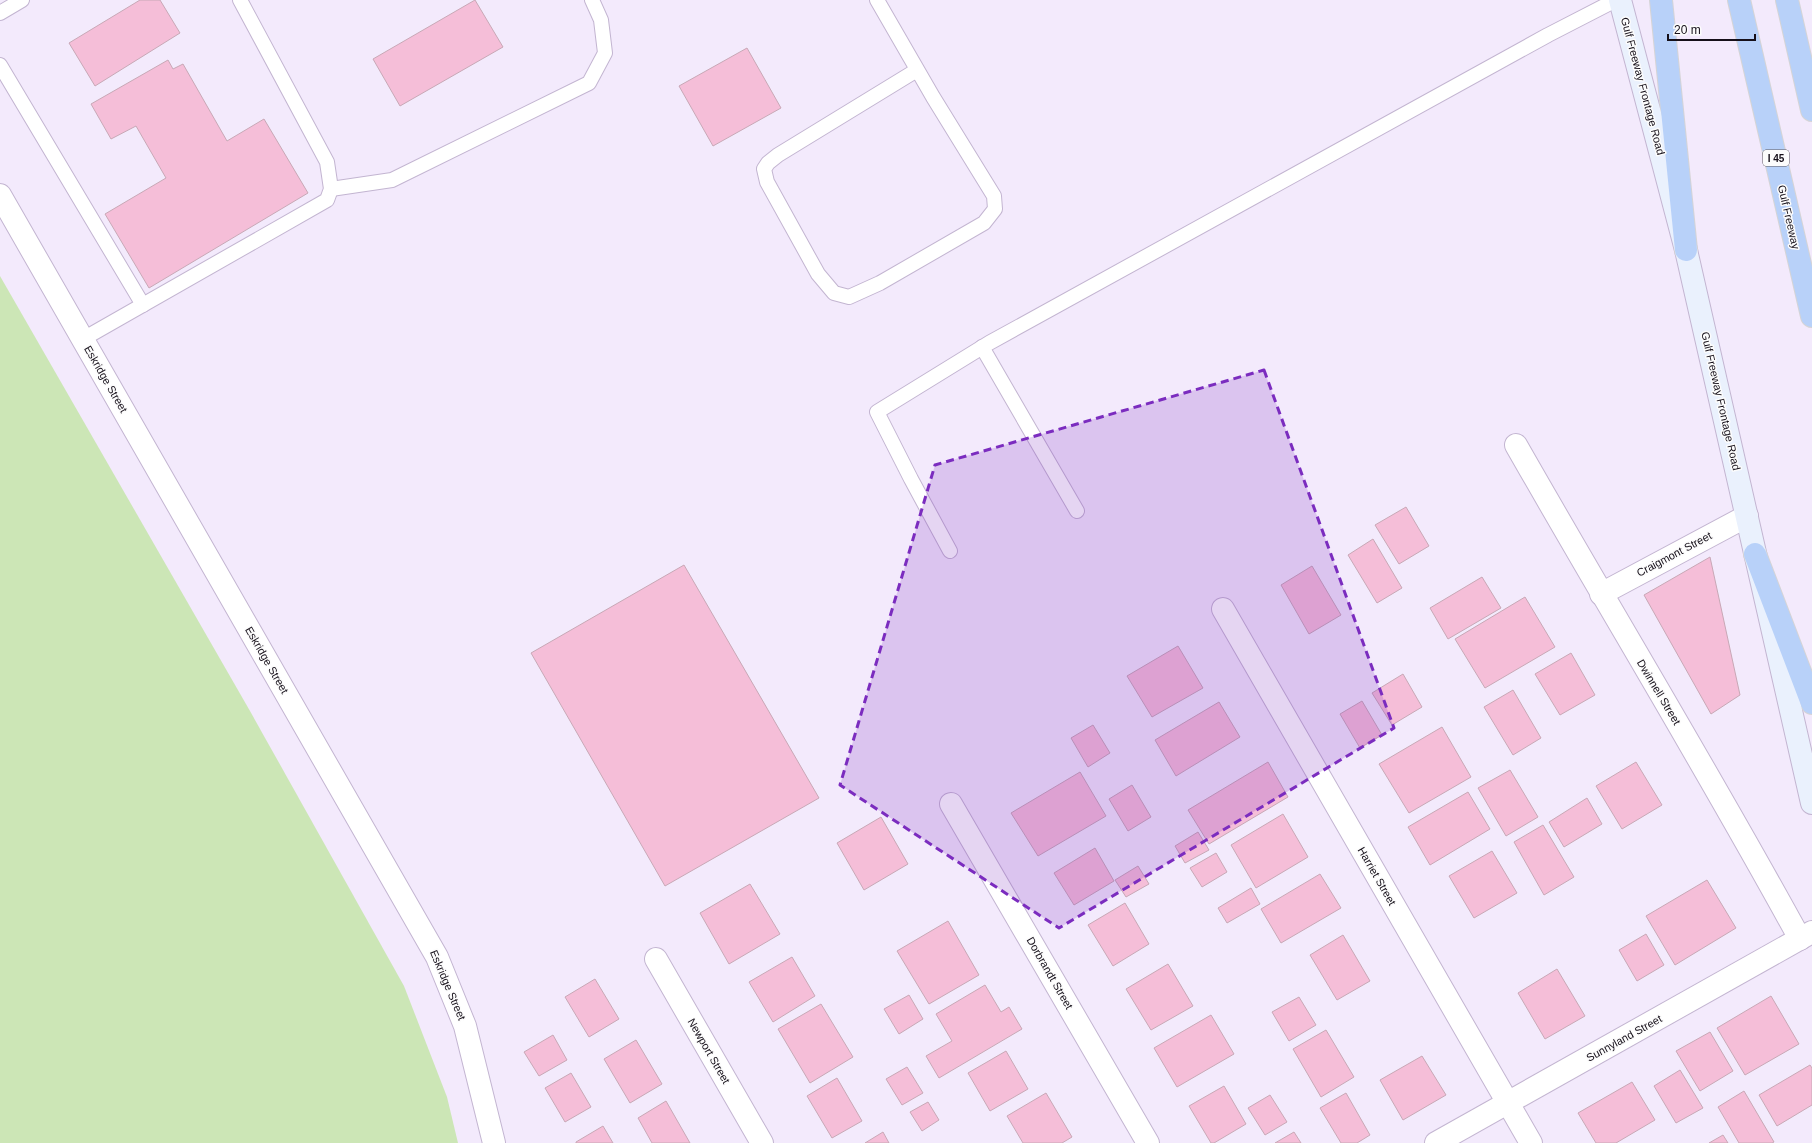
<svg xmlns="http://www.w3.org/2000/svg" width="1812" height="1143" font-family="Helvetica,sans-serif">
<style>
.green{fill:#cce6b6}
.building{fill:#f5bed8;stroke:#c8a8b6}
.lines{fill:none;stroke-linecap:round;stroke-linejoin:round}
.service-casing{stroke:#c3b5d1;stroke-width:16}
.minor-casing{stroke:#c3b5d1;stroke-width:24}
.tertiary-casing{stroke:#c3b5d1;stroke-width:24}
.secondary-casing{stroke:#c3b5d1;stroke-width:24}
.motorway-casing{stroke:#d5d4d6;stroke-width:24}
.service{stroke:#fff;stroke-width:14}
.minor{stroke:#fff;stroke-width:22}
.tertiary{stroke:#fff;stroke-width:22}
.secondary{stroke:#eaf1fd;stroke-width:22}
.motorway{stroke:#b8d1f9;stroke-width:22}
.marked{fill:#7b2cbf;fill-opacity:0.2;stroke:#7b2cbf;stroke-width:3;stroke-dasharray:8 5;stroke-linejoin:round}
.labels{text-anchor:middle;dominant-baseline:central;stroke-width:3;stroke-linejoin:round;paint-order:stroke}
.shield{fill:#fcfcfc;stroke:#5a565d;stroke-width:1}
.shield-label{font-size:10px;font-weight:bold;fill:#150f19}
.street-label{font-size:11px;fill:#150f19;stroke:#fcfcfc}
</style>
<rect width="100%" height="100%" fill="#f3eafc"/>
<path class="green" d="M 0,276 L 250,711 L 404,986 L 447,1097 L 458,1143 L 0,1143 Z"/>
<g class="building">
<path d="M 140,0 L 160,0 L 180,33 L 95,86 L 69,43 Z"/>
<path d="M 475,0 L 503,47 L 400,106 L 373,59 Z"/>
<path d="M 747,48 L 781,108 L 713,146 L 679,86 Z"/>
<path d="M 168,60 L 173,69 L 183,64 L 227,141 L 264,119 L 308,193 L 149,288 L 105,214 L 166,178 L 136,126 L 111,139 L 91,104 Z"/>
<path d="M 1406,507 L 1429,546 L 1399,564 L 1375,525 Z"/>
<path d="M 1373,539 L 1402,588 L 1377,603 L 1348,555 Z"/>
<path d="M 1710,557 L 1740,695 L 1711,714 L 1644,595 Z"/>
<path d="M 684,565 L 819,798 L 665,886 L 531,653 Z"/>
<path d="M 1312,566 L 1341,615 L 1309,634 L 1281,585 Z"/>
<path d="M 1482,577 L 1501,608 L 1448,639 L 1430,608 Z"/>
<path d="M 1525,597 L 1555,647 L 1485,688 L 1455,639 Z"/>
<path d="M 1178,646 L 1203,688 L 1152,717 L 1127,676 Z"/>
<path d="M 1571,653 L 1595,695 L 1560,715 L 1535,674 Z"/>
<path d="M 1403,674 L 1422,707 L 1392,725 L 1372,693 Z"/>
<path d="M 1513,690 L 1541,738 L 1513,755 L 1484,707 Z"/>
<path d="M 1362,701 L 1382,735 L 1360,748 L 1340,714 Z"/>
<path d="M 1219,702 L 1240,737 L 1176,776 L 1155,740 Z"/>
<path d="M 1093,725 L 1110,753 L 1088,767 L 1071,738 Z"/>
<path d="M 1442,727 L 1471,777 L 1409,813 L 1379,764 Z"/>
<path d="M 1268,762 L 1288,797 L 1209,844 L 1188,810 Z"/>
<path d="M 1636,762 L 1662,805 L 1622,829 L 1596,786 Z"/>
<path d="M 1510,770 L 1538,817 L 1506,836 L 1478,788 Z"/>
<path d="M 1080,772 L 1106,816 L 1038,856 L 1011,813 Z"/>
<path d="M 1132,785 L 1151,817 L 1128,831 L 1109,799 Z"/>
<path d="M 1468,792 L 1490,829 L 1430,865 L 1408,827 Z"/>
<path d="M 1587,798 L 1602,824 L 1564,847 L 1549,822 Z"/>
<path d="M 1283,814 L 1308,857 L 1256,888 L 1231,845 Z"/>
<path d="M 881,817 L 908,864 L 864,890 L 837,843 Z"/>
<path d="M 1543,825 L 1574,877 L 1544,895 L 1514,842 Z"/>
<path d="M 1198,832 L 1209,850 L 1185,863 L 1175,846 Z"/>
<path d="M 1095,848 L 1114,881 L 1074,905 L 1054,873 Z"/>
<path d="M 1492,851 L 1517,893 L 1474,918 L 1449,876 Z"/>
<path d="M 1216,853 L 1227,872 L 1202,887 L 1190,868 Z"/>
<path d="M 1138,866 L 1149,884 L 1126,897 L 1115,880 Z"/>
<path d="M 1320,874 L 1341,908 L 1281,943 L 1261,909 Z"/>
<path d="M 1707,880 L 1736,928 L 1675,965 L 1646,916 Z"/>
<path d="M 750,884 L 780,934 L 729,964 L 700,913 Z"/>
<path d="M 1251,888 L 1260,904 L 1227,923 L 1218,908 Z"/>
<path d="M 1125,903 L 1149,944 L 1113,966 L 1088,925 Z"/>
<path d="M 948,921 L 979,975 L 929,1004 L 897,951 Z"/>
<path d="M 1646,934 L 1664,965 L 1637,981 L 1619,950 Z"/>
<path d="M 1343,935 L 1370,981 L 1337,1000 L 1310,955 Z"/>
<path d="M 792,957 L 815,996 L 773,1022 L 749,982 Z"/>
<path d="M 1168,964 L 1193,1006 L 1151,1030 L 1126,989 Z"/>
<path d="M 1557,969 L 1585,1016 L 1545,1039 L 1518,993 Z"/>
<path d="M 595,979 L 619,1019 L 589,1037 L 565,997 Z"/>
<path d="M 985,985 L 1001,1012 L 1009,1007 L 1022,1029 L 939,1078 L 926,1056 L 952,1041 L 936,1014 Z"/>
<path d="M 909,995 L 923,1019 L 899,1034 L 884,1009 Z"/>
<path d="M 1771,996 L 1799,1044 L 1745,1075 L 1717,1028 Z"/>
<path d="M 1299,997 L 1316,1025 L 1289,1041 L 1272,1012 Z"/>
<path d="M 821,1004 L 853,1057 L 810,1083 L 778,1029 Z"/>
<path d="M 1211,1015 L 1234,1054 L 1177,1087 L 1154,1048 Z"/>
<path d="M 1326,1030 L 1354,1077 L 1321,1097 L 1293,1049 Z"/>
<path d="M 1710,1032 L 1733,1071 L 1700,1091 L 1676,1051 Z"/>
<path d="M 553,1035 L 567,1060 L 539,1076 L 524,1052 Z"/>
<path d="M 636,1040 L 662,1084 L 630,1103 L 604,1059 Z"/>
<path d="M 1006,1051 L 1028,1089 L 990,1111 L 968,1073 Z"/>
<path d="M 1422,1056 L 1446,1095 L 1403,1120 L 1380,1080 Z"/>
<path d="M 1810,1065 L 1812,1068 L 1812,1105 L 1777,1126 L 1759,1095 Z"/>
<path d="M 907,1067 L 923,1093 L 902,1105 L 886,1079 Z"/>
<path d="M 1680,1070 L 1703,1108 L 1676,1123 L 1654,1086 Z"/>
<path d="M 571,1073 L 591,1107 L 565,1122 L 545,1088 Z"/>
<path d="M 837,1078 L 862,1121 L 832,1138 L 807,1096 Z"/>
<path d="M 1632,1082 L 1655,1120 L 1616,1143 L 1596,1143 L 1578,1113 Z"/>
<path d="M 1224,1086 L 1246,1124 L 1214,1143 L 1211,1143 L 1189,1106 Z"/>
<path d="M 1744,1091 L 1774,1142 L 1772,1143 L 1739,1143 L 1718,1107 Z"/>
<path d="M 1046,1093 L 1072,1137 L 1062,1143 L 1023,1143 L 1007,1116 Z"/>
<path d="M 1346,1093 L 1370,1135 L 1357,1143 L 1341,1143 L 1320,1108 Z"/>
<path d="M 1270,1095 L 1287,1122 L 1265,1135 L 1248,1108 Z"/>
<path d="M 666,1101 L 690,1143 L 652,1143 L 638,1118 Z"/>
<path d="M 928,1102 L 939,1120 L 922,1131 L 910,1112 Z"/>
<path d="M 603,1126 L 613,1143 L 576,1143 L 576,1142 Z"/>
<path d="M 883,1132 L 889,1143 L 865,1143 Z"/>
<path d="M 1294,1132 L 1301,1143 L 1275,1143 Z"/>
<path d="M 1723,1135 L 1728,1143 L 1709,1143 Z"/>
</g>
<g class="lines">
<defs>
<g id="service">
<path d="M 877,0 L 933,97 L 994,196 L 995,209 L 984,223 L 880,283 L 849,297 L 834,293 L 818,274 L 767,182 L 764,169 L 768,163 L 778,155 L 917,70"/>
<path d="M 0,13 L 22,0"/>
<path d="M 0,65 L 143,305"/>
<path d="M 331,189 L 392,180 L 589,83 L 605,53 L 601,20 L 592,0"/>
<path d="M 83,339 L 327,200 L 331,189 L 327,162 L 240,0"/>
<path d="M 982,347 L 1077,511"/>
<path d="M 950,551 L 911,479 L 877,412 L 989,343 L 1548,35 L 1616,0"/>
</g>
<g id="minor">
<path d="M 1516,445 C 1610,610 1709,772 1800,939"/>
<path d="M 1601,594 L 1747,516"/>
<path d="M 1223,609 L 1531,1143"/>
<path d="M 951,804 L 1148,1143"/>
<path d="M 656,959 L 762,1143"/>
<path d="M 1436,1143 L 1812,932"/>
</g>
<path id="tertiary" d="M 0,195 L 437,957 L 465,1026 L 494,1143"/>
<path id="secondary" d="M 1620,0 L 1686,250 L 1812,803"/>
<g id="motorway">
<path d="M 1661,0 L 1686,250"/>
<path d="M 1739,0 L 1812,316"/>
<path d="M 1787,0 L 1812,110"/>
<path d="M 1755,554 L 1812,703"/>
</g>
</defs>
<use href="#service" class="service-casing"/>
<use href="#minor" class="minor-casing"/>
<use href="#tertiary" class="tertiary-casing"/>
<use href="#secondary" class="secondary-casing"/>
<use href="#motorway" class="motorway-casing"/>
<use href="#service" class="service"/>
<use href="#minor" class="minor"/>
<use href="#tertiary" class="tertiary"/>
<use href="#secondary" class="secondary"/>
<use href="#motorway" class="motorway"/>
</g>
<path class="marked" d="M 1264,370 L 1394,728 L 1059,928 L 840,785 L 935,465 Z"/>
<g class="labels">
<rect class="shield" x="1763" y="150" width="26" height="16" rx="3"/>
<g class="shield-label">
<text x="1776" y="158">I 45</text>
</g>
<g class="street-label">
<text transform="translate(1643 86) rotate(75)">Gulf Freeway Frontage Road</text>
<text transform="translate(1789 217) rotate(77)">Gulf Freeway</text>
<text transform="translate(106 379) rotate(60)">Eskridge Street</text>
<text transform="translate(1721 401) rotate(77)">Gulf Freeway Frontage Road</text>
<text transform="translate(1674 554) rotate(-28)">Craigmont Street</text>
<text transform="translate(267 660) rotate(60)">Eskridge Street</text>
<text transform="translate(1659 692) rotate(59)">Dwinnell Street</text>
<text transform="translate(1377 876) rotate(60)">Harriet Street</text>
<text transform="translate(1050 973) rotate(60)">Dorbrandt Street</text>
<text transform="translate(448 985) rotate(67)">Eskridge Street</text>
<text transform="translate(1624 1038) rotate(-29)">Sunnyland Street</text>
<text transform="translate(709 1051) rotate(60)">Newport Street</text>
</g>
</g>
<path d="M1668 34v6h87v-6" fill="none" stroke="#150f19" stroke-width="2"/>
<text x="1674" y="34" font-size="12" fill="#150f19" stroke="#fcfcfc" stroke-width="3" paint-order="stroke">20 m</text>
</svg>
